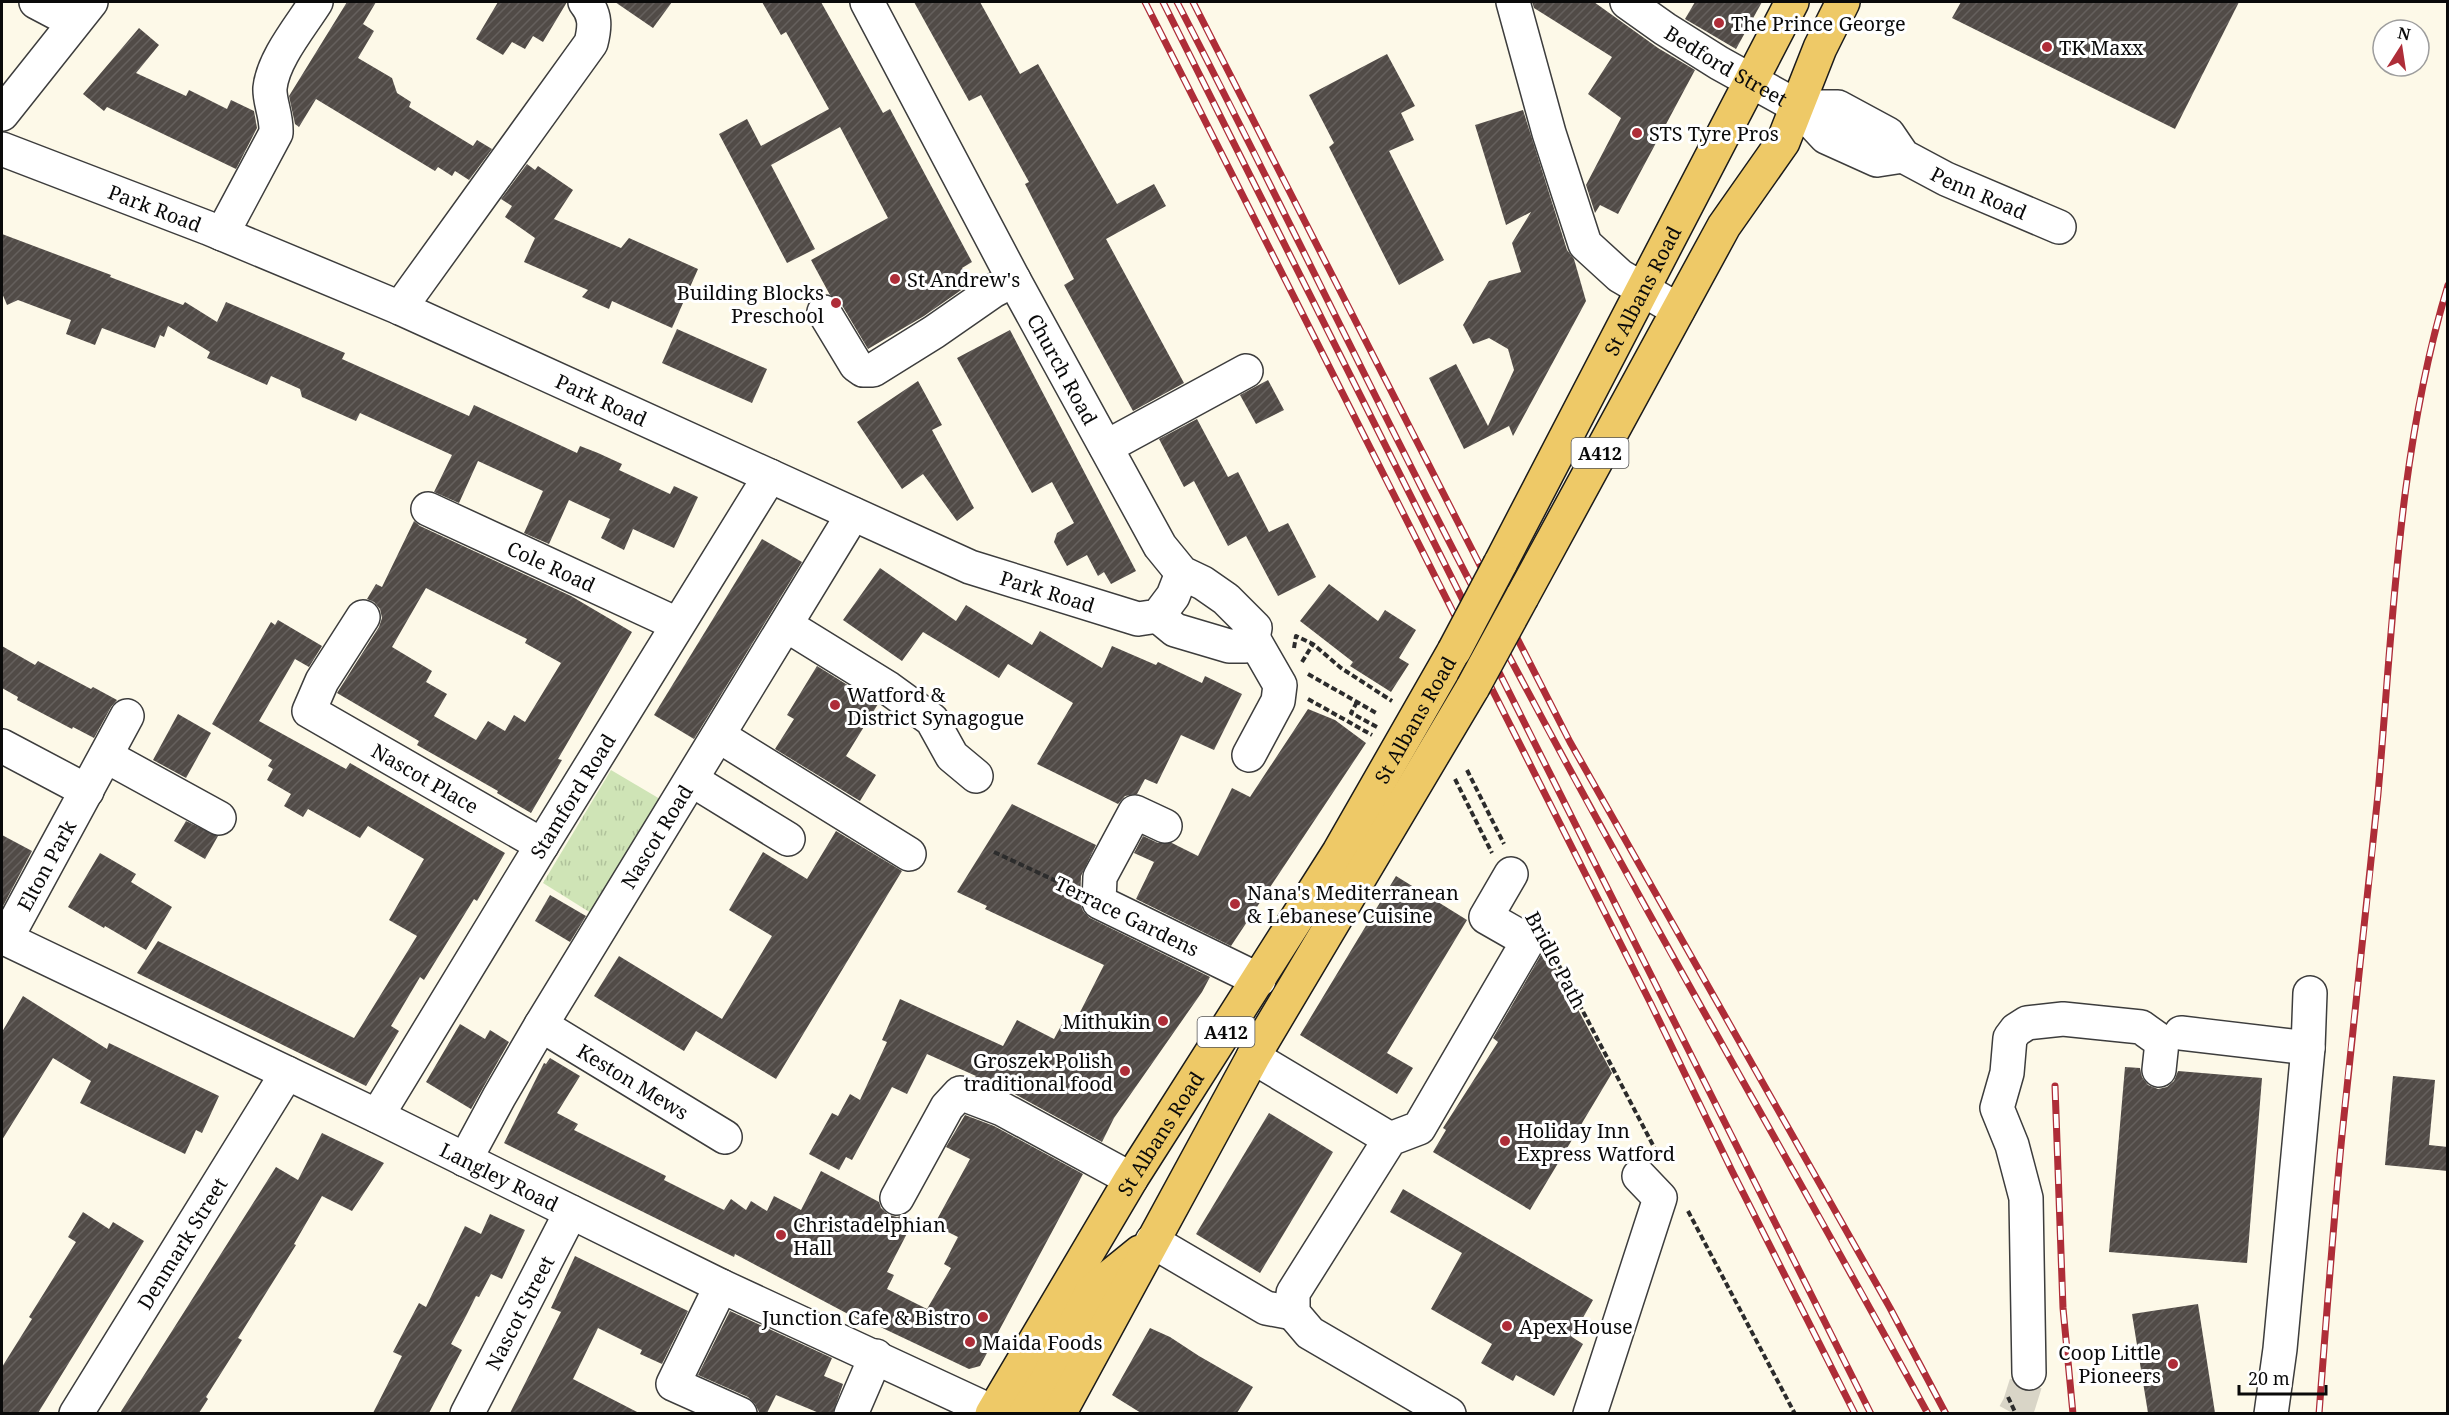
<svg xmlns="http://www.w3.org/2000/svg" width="2449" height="1415" font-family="'Noto Serif',serif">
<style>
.park{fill:url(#park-tufts)}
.building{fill:url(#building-hatch);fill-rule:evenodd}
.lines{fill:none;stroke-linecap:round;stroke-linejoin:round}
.minor-tunnel{stroke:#d9d5c7;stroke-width:33;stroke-dasharray:33 16;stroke-linecap:butt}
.minor-casing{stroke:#3d3d3d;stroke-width:36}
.major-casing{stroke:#1b1b1b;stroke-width:36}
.path{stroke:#2c2c2c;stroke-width:4;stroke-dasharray:6 3;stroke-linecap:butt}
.minor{stroke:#fff;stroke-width:33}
.major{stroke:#eec967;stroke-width:33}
.rail-casing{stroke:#ae2d38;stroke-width:7}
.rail{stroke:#fff;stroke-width:4.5;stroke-dasharray:14;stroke-linecap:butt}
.major-bridge-casing{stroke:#1b1b1b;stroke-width:36;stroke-linecap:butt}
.major-bridge{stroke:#eec967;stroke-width:33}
.poi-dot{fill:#ae2d38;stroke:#fff;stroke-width:2}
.labels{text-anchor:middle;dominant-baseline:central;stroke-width:6;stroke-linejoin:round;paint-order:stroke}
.shield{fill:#fff;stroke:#545454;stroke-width:1.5}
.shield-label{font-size:18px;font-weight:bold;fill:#0a0a0a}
.poi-label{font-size:20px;fill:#0a0a0a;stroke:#fff;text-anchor:start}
.street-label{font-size:20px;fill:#0a0a0a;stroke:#fff}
</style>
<defs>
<pattern id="park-tufts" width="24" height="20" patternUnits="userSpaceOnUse" patternTransform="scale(1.5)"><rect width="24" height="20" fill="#cfe4b6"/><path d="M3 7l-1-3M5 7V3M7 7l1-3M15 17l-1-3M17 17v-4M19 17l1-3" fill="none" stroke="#b0c29b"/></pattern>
<pattern id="building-hatch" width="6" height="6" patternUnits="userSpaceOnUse" patternTransform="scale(1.5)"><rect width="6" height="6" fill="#514b47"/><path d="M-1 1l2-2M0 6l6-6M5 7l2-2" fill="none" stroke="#65605d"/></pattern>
</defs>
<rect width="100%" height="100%" fill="#fdf9e8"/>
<path class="park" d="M 611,770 L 660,799 L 591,913 L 543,883 Z"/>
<g class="building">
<path d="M 347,2 L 376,2 L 363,24 L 374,31 L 358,58 L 392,78 L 397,93 L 411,102 L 409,107 L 473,146 L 477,140 L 492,149 L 469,180 L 455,171 L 452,176 L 438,167 L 435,171 L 316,99 L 299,127 L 295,124 L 289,96 Z"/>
<path d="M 498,2 L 567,2 L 543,42 L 533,36 L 525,49 L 512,42 L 503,55 L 476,39 Z"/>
<path d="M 615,2 L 672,2 L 653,28 Z"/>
<path d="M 762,2 L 821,2 L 883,113 L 890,109 L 972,262 L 962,268 L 970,284 L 924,316 L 868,349 L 840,302 L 830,295 L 811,260 L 888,218 L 840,127 L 771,165 L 815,249 L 787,263 L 719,134 L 747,119 L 761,146 L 829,109 L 786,32 L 781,35 Z"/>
<path d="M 914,2 L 980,2 L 1020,74 L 1038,64 L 1117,204 L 1154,184 L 1166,206 L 1106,239 L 1184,383 L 1133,411 L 1064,285 L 1074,279 L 1025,184 L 1029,182 L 981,95 L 969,101 Z"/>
<path d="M 1532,2 L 1594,2 L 1658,48 L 1695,70 L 1618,214 L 1600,205 L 1595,213 L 1586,185 L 1621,118 L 1588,94 L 1612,57 L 1534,8 Z"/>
<path d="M 1695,2 L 1762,2 L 1736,49 L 1685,19 Z"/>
<path d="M 1961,2 L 2239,2 L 2175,129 L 1952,18 Z"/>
<path d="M 139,28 L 159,45 L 136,73 L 186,96 L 189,90 L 227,109 L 231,100 L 254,111 L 257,128 L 236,169 L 107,107 L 104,111 L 83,94 Z"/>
<path d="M 1387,54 L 1415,106 L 1401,113 L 1414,140 L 1389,151 L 1444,260 L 1399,285 L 1329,147 L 1334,143 L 1309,95 Z"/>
<path d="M 1523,110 L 1567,250 L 1574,259 L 1586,301 L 1513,436 L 1509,426 L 1464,449 L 1429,378 L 1456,364 L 1488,426 L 1514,370 L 1508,349 L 1489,338 L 1473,344 L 1463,325 L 1489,281 L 1521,272 L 1512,243 L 1531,212 L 1506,225 L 1475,125 Z"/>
<path d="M 527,164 L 535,170 L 538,166 L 573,190 L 554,219 L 621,248 L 629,238 L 698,269 L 672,328 L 612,301 L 609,309 L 582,297 L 588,290 L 524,262 L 535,238 L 505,217 L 512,206 L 501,199 Z"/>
<path d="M 2,234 L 111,275 L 110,277 L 183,305 L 185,302 L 217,322 L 226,302 L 345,353 L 342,359 L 469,416 L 474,405 L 577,453 L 580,446 L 598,453 L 622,464 L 619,470 L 670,494 L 674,486 L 698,497 L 674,548 L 633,529 L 624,550 L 601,538 L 610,519 L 569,500 L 549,544 L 524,533 L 543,491 L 478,461 L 459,503 L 434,492 L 452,455 L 360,413 L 356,421 L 302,397 L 300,389 L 271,376 L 267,385 L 207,358 L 210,352 L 168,326 L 164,337 L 160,335 L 155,348 L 102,328 L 95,345 L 66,334 L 71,320 L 18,300 L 7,305 L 2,293 Z"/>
<path d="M 677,329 L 767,369 L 752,403 L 662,363 Z"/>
<path d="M 1010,330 L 1136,571 L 1111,584 L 1104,572 L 1098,576 L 1087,555 L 1067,566 L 1054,542 L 1057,533 L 1074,523 L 1052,482 L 1032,493 L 957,358 Z"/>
<path d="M 1268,380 L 1284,410 L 1256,424 L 1240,395 Z"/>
<path d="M 918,381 L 942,425 L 932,430 L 974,508 L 957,521 L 923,474 L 902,489 L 857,422 Z"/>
<path d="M 1197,419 L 1228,477 L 1238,472 L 1269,532 L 1288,523 L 1316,577 L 1278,596 L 1246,536 L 1228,546 L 1194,481 L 1184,487 L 1159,439 Z"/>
<path d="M 414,521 L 420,526 L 571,596 L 632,632 L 558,759 L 562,760 L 531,813 L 497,793 L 498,791 L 417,745 L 419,741 L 337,693 L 379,627 L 382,618 L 380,609 L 374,602 L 367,599 L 376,584 L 382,587 ZM 426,588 L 527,639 L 525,643 L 561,663 L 525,722 L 514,715 L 505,731 L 488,721 L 476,740 L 434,716 L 447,694 L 426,682 L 432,671 L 392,647 Z"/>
<path d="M 762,539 L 802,562 L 694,739 L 654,715 Z"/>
<path d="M 880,568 L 956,621 L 966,605 L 1032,645 L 1040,631 L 1102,668 L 1112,646 L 1156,665 L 1158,662 L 1202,683 L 1205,676 L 1242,694 L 1214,750 L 1181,735 L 1157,784 L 1145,779 L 1137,794 L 1125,796 L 1118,804 L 1037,764 L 1073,703 L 1008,664 L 999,678 L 923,632 L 902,661 L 843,620 Z"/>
<path d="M 1329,584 L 1378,621 L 1385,610 L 1416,630 L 1399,658 L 1409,664 L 1391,692 L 1350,666 L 1353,662 L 1300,621 Z"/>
<path d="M 278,620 L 322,646 L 309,667 L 295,659 L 259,721 L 346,769 L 350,763 L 505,853 L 477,901 L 474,899 L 424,980 L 420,977 L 391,1026 L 399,1031 L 366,1086 L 137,973 L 158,941 L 354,1038 L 417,936 L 389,920 L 424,859 L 368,826 L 360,838 L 308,809 L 303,817 L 284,806 L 291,794 L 267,780 L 273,769 L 268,766 L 272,760 L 212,724 L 271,622 L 275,625 Z"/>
<path d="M 2,646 L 35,665 L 38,661 L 91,689 L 93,687 L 117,700 L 111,707 L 94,738 L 73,727 L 72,729 L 17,700 L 18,697 L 2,688 Z"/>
<path d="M 817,666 L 878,704 L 846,756 L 876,775 L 860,801 L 775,749 L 794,719 L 787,715 Z"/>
<path d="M 1308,709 L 1335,720 L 1366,743 L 1231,946 L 1136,899 L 1154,862 L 1134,853 L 1143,836 L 1158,843 L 1172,843 L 1198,856 L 1232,788 L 1250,797 Z"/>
<path d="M 178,714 L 211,733 L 186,778 L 153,760 Z"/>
<path d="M 1012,804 L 1096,845 L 1081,876 L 1080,902 L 1083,911 L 1090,918 L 1210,977 L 1202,992 L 1114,1118 L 1102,1142 L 1011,1092 L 974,1078 L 976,1076 L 927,1054 L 907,1094 L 892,1087 L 852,1160 L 846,1157 L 839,1170 L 809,1154 L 832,1113 L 838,1116 L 850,1094 L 860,1100 L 887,1042 L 882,1040 L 900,999 L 1003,1046 L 1017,1020 L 1054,1039 L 1062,1024 L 1072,1028 L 1104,965 L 985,909 L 987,906 L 957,892 Z"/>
<path d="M 186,821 L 218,836 L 205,859 L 174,841 Z"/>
<path d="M 836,831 L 902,871 L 776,1079 L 696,1031 L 684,1051 L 594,996 L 619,956 L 722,1019 L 772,936 L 729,910 L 763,852 L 807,879 Z"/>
<path d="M 2,835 L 32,851 L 2,908 Z"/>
<path d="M 100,853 L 136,874 L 131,882 L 172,907 L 146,950 L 105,926 L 104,928 L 68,907 Z"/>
<path d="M 1396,876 L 1467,920 L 1387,1053 L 1413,1068 L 1397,1094 L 1300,1035 Z"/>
<path d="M 550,895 L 586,916 L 570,942 L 535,921 Z"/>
<path d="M 1545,948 L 1612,1073 L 1530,1210 L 1433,1152 L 1446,1130 L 1443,1128 L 1498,1042 L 1493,1038 Z"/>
<path d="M 23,996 L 107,1049 L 109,1043 L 219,1096 L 202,1133 L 196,1130 L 185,1154 L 80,1103 L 91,1081 L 53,1058 L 2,1140 L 2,1032 Z"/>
<path d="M 460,1024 L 485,1039 L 490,1030 L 509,1042 L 471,1109 L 426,1082 Z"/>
<path d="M 550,1058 L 580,1076 L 557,1113 L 578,1124 L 574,1130 L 666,1176 L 664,1180 L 724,1210 L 731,1199 L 746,1210 L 751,1201 L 767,1211 L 774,1196 L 801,1210 L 821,1171 L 879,1202 L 881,1208 L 889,1215 L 897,1217 L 904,1215 L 914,1220 L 887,1272 L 894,1275 L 887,1289 L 927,1309 L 951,1268 L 944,1264 L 958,1237 L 934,1225 L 970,1159 L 946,1147 L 965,1115 L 994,1126 L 1083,1174 L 980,1366 L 969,1369 L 874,1324 L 865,1323 L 735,1254 L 734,1257 L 504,1143 L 544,1063 L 546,1064 Z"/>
<path d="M 2125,1067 L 2140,1068 L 2142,1077 L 2148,1085 L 2158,1089 L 2167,1087 L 2174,1081 L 2178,1071 L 2262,1078 L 2247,1263 L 2109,1252 Z"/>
<path d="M 2393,1076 L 2435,1080 L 2429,1145 L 2448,1147 L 2448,1171 L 2385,1165 Z"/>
<path d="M 1269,1113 L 1333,1152 L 1260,1273 L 1196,1234 Z"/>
<path d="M 322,1133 L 384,1163 L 352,1211 L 322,1196 L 294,1244 L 296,1245 L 238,1338 L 242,1340 L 206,1397 L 208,1399 L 199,1413 L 120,1413 L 276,1167 L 298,1180 Z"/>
<path d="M 1403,1189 L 1593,1300 L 1572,1337 L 1583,1344 L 1554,1396 L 1516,1375 L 1513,1381 L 1481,1363 L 1492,1344 L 1431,1309 L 1462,1253 L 1390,1212 Z"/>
<path d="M 83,1212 L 109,1229 L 113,1222 L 144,1241 L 38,1413 L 2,1413 L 2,1367 L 32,1319 L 29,1317 L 76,1242 L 68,1237 Z"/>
<path d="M 490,1214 L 525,1230 L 502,1279 L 491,1274 L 479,1297 L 476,1296 L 466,1316 L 451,1344 L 462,1350 L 429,1413 L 373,1413 L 402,1356 L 393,1352 L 419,1303 L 426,1307 L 465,1226 L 481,1234 Z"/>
<path d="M 575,1256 L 688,1311 L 662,1364 L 640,1354 L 642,1350 L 598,1328 L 573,1379 L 639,1413 L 510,1413 L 561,1312 L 551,1308 Z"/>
<path d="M 2198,1304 L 2215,1413 L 2148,1413 L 2132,1314 Z"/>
<path d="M 730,1311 L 832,1358 L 824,1376 L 843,1384 L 833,1413 L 819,1413 L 776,1395 L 767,1413 L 762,1413 L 759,1412 L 755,1404 L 748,1397 L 698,1375 Z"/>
<path d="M 1150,1328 L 1170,1337 L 1199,1356 L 1253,1387 L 1237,1413 L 1141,1413 L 1112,1395 Z"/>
</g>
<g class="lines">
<path class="minor-tunnel" d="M 2014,1414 L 2019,1405 L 2029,1373"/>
<defs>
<g id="minor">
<path d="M 36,2 L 74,22"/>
<path id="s1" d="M 867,2 L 1014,280 L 1160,546 L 1182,573 L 1203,583 L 1226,599 L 1255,628 L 1253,638 L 1245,646 L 1229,646 L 1175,630 L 1158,616"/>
<path d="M 1513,2 L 1549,133 L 1585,244 L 1620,276 L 1678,310"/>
<path id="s2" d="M 1627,2 L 1665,29 L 1719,63 L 1798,107 L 1826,137 L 1877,160 L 1903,156"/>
<path id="s3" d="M 1798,107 L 1838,107 L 1888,134 L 1903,156 L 1946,179 L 2059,227"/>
<path d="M 2,114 L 91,2"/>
<path id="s4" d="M 2,149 L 208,228 L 400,308 L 970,567 L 1138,619 L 1158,616 L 1173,596 L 1182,573"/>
<path d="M 222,234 L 276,133 C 277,116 269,101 270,88 C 273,59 301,26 316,2"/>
<path d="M 400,308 L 591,43 C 595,27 596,15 585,2"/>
<path d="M 824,312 L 856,365 L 863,370 L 873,370 L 934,332 L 993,291 L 1014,280"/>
<path d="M 1106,447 L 1246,371"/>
<path id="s5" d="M 428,509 L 677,624"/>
<path id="s6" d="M 363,617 L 322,681 L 309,711 L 542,845"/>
<path d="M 786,625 L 888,688 L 932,720 L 952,756 L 976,776"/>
<path d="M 719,736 L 909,854"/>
<path d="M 2,746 L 87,791"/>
<path d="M 1249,755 L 1278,701 L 1280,685 L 1253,638"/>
<path d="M 106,756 L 219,818"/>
<path d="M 692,780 L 788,839"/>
<path d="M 1165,826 L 1135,812 L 1100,877 L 1099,902 L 1259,980"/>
<path id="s7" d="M 2,937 L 377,1116 L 721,1286 L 997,1414"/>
<path id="s8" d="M 6,939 L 127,716"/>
<path id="s9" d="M 541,1025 L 725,1137"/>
<path d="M 2181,1033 L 2308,1048"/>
<path d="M 1253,1057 L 1390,1139"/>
<path id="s10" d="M 377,1116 L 542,845 L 770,476"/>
<path id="s11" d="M 465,1160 L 499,1097 L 541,1025 L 853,514"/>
<path d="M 897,1198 L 947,1107 L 960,1093 L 1002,1109 L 1131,1179"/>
<path d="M 1152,1241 L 1266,1308 L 1293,1313"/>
<path d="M 721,1286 L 673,1384 L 740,1414"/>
<path d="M 2029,1373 L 2026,1198 L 2012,1145 L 1997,1108 L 2007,1073 L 2010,1038 L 2016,1030 L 2027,1023 L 2063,1019 L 2141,1027 L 2162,1042 L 2159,1070"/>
<path id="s12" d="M 76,1414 L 287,1073"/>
<path id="s13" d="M 467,1414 L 571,1212"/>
<path d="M 851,1414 L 876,1356"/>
<path d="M 1449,1414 L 1310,1333 L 1293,1313 L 1293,1293 L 1390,1139 L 1419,1128 L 1528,941 L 1486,917 L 1511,874"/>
<path d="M 1590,1414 L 1660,1198 L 1639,1176"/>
<path d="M 2271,1414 L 2280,1349 L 2308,1048 L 2310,993"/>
</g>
<g id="major">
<path id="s14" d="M 1500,564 L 1792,2"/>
<path d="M 1522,597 L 1724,226 L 1783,142 L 1820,48 L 1843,2"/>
<path id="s15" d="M 992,1414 L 1131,1179 L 1339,852 L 1454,651"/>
<path d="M 1025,1414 L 1047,1380 L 1092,1291 L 1140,1252"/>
<path d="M 1059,1414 L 1253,1057 L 1473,687"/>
</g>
</defs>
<use href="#minor" class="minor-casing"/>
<use href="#major" class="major-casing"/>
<g class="path">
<path d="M 1294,648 L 1296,636 L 1313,644 L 1341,668 L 1392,701"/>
<path d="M 1302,662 L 1313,644"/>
<path d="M 1308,674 L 1378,714"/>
<path d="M 1308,699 L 1372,735"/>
<path d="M 1357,702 L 1351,713 L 1377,727"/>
<path d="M 1467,770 L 1504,844"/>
<path d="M 1455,779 L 1492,853"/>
<path d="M 994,852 L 1069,887"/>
<path d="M 1554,956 L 1655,1149"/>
<path d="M 1688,1211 L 1795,1414"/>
<path d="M 2008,1397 L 2016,1414"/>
</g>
<use href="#minor" class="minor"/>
<use href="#major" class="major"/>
<defs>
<g id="rail">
<path d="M 1145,2 L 1651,1004 L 1732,1171 L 1855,1414"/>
<path d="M 1163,2 L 1871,1414"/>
<path d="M 1177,2 C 1293,225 1400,453 1519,675 C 1651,924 1793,1166 1928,1414"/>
<path d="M 1193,2 L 1570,742 L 1890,1308 L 1946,1414"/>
<path d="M 2055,1086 L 2063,1308 L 2073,1414"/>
<path d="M 2319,1414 C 2326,1321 2333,1227 2342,1135 C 2353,1021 2367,908 2378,794 C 2393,624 2398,450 2448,285"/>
</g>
</defs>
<use href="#rail" class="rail-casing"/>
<use href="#rail" class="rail"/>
<defs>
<g id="major-bridge">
<path d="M 1454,651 L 1500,564"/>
<path d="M 1473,687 L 1522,597"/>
</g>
</defs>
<use href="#major-bridge" class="major-bridge-casing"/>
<use href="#major-bridge" class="major-bridge"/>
</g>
<g class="poi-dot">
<circle cx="1719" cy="23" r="6"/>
<circle cx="2047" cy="47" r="6"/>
<circle cx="1637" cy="133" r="6"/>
<circle cx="895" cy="279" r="6"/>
<circle cx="836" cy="303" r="6"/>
<circle cx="835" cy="705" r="6"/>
<circle cx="1235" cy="904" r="6"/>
<circle cx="1163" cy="1021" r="6"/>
<circle cx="1125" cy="1071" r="6"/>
<circle cx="1505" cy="1141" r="6"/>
<circle cx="781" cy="1235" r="6"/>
<circle cx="983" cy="1317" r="6"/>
<circle cx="1507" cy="1326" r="6"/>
<circle cx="970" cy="1342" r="6"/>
<circle cx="2173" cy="1364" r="6"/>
</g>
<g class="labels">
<g class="shield">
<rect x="1571.5" y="438" width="57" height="30" rx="4.5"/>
<rect x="1197.5" y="1017" width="57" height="30" rx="4.5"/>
</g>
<g class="shield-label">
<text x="1600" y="453">A412</text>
<text x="1226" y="1032">A412</text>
</g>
<g class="poi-label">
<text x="1731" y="23">The Prince George</text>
<text x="2059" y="47">TK Maxx</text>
<text x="1649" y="133">STS Tyre Pros</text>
<text x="907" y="279">St Andrew's</text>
<text x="824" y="292" text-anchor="end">Building Blocks<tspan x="824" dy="23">Preschool</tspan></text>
<text x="847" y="694">Watford &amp;<tspan x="847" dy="23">District Synagogue</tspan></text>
<text x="1247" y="892">Nana's Mediterranean<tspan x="1247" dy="23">&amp; Lebanese Cuisine</tspan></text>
<text x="1151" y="1021" text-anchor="end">Mithukin</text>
<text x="1113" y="1060" text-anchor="end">Groszek Polish<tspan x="1113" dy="23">traditional food</tspan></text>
<text x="1517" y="1130">Holiday Inn<tspan x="1517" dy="23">Express Watford</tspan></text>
<text x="793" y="1224">Christadelphian<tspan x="793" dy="23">Hall</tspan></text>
<text x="971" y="1317" text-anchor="end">Junction Cafe &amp; Bistro</text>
<text x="1519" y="1326">Apex House</text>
<text x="982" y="1342">Maida Foods</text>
<text x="2161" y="1352" text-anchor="end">Coop Little<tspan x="2161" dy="23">Pioneers</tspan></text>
</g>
<g class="street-label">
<text stroke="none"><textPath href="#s2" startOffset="118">Bedford Street</textPath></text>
<text stroke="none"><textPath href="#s3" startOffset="208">Penn Road</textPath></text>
<text stroke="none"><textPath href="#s4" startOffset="164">Park Road</textPath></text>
<text stroke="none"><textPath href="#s14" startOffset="308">St Albans Road</textPath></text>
<text stroke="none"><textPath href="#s1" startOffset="416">Church Road</textPath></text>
<text stroke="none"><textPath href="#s4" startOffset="650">Park Road</textPath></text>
<text stroke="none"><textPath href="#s5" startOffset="136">Cole Road</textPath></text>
<text stroke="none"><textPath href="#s4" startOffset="1136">Park Road</textPath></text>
<text stroke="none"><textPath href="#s15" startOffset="813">St Albans Road</textPath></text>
<text stroke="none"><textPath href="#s6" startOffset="243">Nascot Place</textPath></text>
<text stroke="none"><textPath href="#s10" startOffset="375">Stamford Road</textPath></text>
<text stroke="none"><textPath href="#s11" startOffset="376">Nascot Road</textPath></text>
<text stroke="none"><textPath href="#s8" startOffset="84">Elton Park</textPath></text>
<text transform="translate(1127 916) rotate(26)">Terrace Gardens</text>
<text transform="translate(1556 960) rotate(62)">Bridle Path</text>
<text stroke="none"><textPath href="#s9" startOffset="108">Keston Mews</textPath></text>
<text stroke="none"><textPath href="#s15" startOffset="327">St Albans Road</textPath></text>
<text stroke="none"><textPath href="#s7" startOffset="552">Langley Road</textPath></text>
<text stroke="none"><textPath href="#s12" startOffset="201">Denmark Street</textPath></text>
<text stroke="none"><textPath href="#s13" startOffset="114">Nascot Street</textPath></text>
</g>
</g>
<rect width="2449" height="1415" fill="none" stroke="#0a0a0a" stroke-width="6"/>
<g transform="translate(2401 48) rotate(12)"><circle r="28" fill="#ffffff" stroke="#9d9d9d" stroke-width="1.5"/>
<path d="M0-4.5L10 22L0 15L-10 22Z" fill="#ae2d38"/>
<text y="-9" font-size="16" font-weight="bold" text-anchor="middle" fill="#0a0a0a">N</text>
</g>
<path d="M2239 1385v9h87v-9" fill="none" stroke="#0a0a0a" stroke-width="3"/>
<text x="2248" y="1385" font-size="18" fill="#0a0a0a" stroke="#ffffff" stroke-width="4.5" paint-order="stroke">20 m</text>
</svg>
